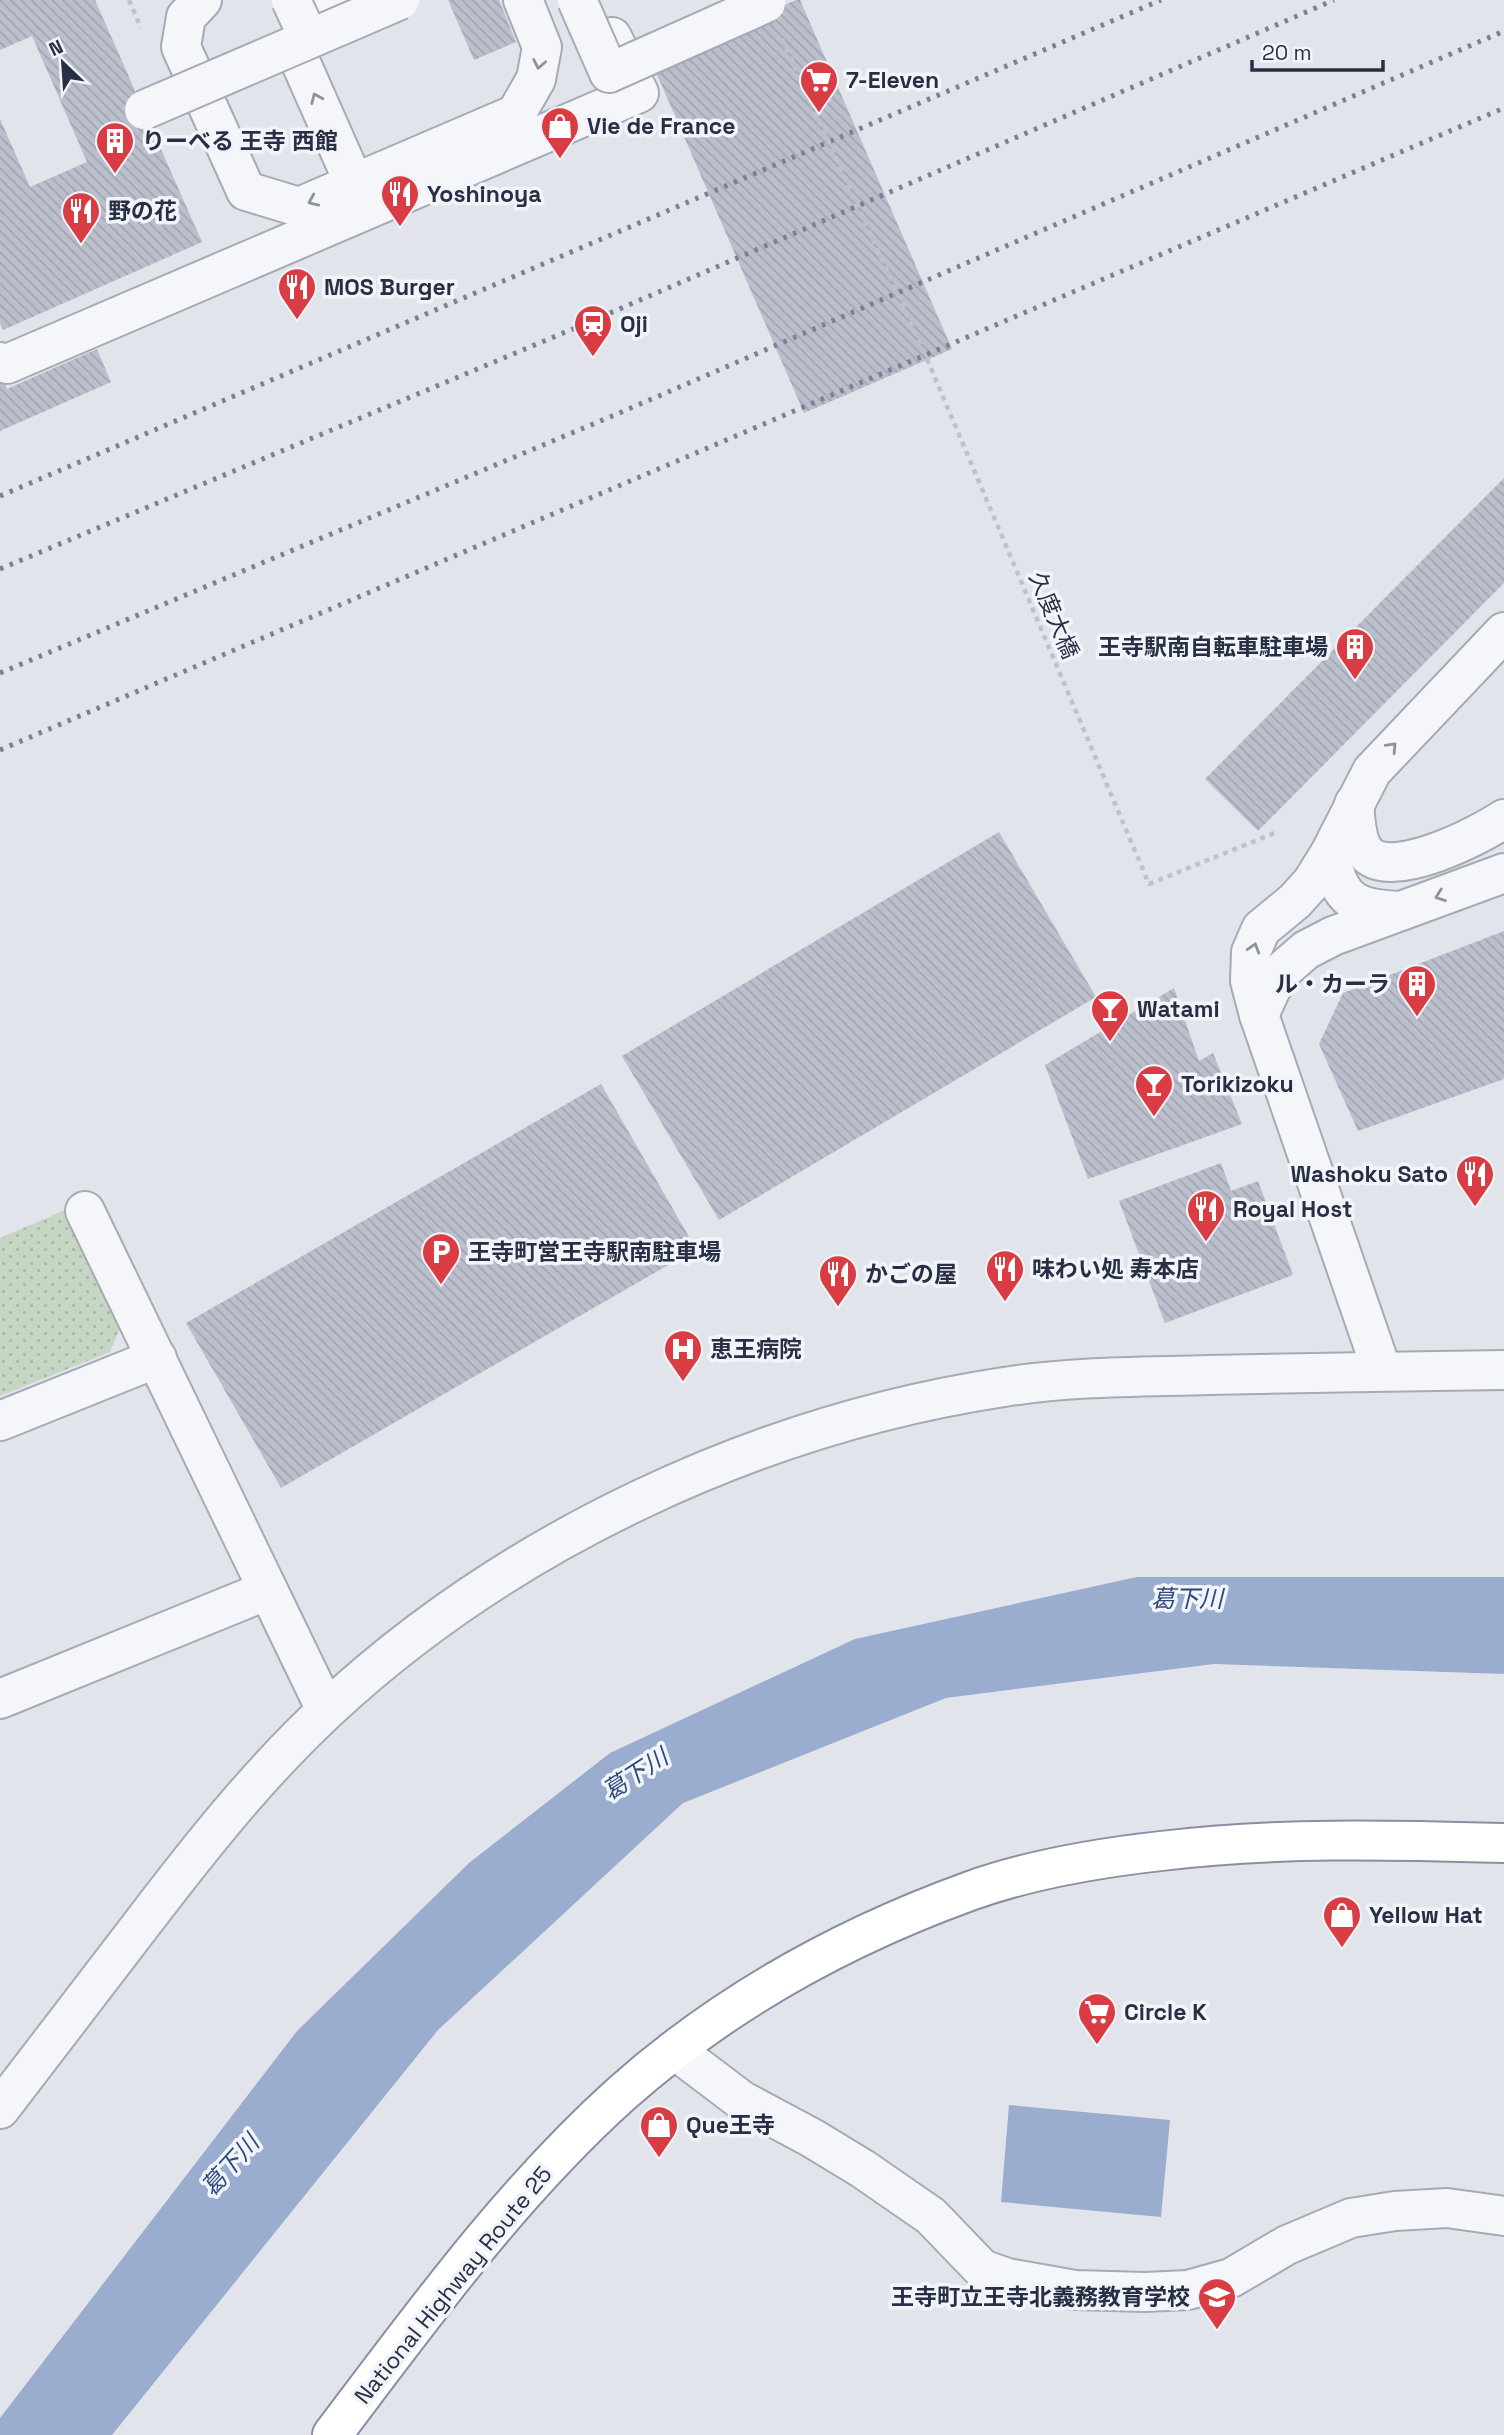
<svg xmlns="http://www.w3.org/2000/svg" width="1504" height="2435" font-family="'Space Grotesk','Noto Sans JP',sans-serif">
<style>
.grass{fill:url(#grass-dots)}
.water{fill:#9aadce}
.building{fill:url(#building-back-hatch)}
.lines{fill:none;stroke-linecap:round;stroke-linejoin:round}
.minor-casing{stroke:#a6aab6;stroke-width:42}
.highway-casing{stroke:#888fa3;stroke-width:42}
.path{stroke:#c0c2ca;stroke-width:4.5;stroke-dasharray:5 5;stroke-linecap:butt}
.minor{stroke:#f5f6f9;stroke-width:38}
.highway{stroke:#fff;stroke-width:38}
.rail{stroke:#7a8196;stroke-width:5;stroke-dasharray:3.5 7;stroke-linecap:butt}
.minor-bridge-casing{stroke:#a6aab6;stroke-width:42;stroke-linecap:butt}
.path-bridge{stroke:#c0c2ca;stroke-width:4.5;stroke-dasharray:5 5;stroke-linecap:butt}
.minor-bridge{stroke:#f5f6f9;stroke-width:38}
.oneway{stroke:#8e929f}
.labels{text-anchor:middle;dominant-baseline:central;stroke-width:7;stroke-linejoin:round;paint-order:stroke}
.poi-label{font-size:23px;font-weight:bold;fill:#282f45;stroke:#f1f4f8;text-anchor:start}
.street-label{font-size:23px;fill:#282f45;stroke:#f1f4f8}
.water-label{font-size:24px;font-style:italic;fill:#2e487c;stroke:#f1f4f8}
</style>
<defs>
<pattern id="grass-dots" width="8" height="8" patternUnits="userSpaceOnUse" patternTransform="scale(1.75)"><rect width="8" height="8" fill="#c5d6c2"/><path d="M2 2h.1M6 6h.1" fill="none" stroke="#a9b8a8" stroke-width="1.8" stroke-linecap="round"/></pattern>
<pattern id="building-back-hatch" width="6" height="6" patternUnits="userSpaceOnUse" patternTransform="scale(1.75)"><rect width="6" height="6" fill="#bbbfcc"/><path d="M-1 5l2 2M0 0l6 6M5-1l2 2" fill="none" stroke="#a1a4b1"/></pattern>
</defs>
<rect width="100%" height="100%" fill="#e2e4eb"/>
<path class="grass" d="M 70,1208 L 124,1319 L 110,1352 L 0,1396 L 0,1238 Z"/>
<g class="water">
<path d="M 1137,1577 L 1504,1577 L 1504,1674 L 1214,1664 L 946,1698 L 683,1803 L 438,2030 L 112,2435 L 0,2435 L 0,2418 L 297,2031 L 469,1863 L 610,1753 L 855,1639 Z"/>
<path d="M 1009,2105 L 1170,2120 L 1161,2217 L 1001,2202 Z"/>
</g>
<g class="building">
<path d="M 0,0 L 95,0 L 202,242 L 3,330 L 0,323 L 0,119 L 30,187 L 87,162 L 32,36 L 0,50 Z"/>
<path d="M 448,0 L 499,0 L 516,42 L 474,60 Z"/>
<path d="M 796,0 L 800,0 L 952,349 L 804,413 L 652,63 Z"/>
<path d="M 97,349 L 111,382 L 0,431 L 0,373 L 7,389 Z"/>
<path d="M 1504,478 L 1504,583 L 1258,831 L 1205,779 Z"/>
<path d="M 999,832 L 1096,997 L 719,1220 L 622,1056 Z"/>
<path d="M 1504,931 L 1504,1079 L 1358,1131 L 1319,1044 L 1343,993 Z"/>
<path d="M 1174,988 L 1199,1061 L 1213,1053 L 1242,1124 L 1088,1179 L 1045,1065 Z"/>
<path d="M 601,1084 L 696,1249 L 281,1488 L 186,1323 Z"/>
<path d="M 1221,1163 L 1231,1191 L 1258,1181 L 1293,1275 L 1165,1323 L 1119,1201 Z"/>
</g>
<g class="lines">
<defs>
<g id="minor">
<path d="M 202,0 L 186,17 L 181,47 L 246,191 L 299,207 L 516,114 L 536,79 L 542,47 L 523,0"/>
<path d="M 336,0 L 296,52 L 354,183"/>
<path d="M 0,362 L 7,364 L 639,93 L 612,37"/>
<path d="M 1354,804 C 1356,820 1355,843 1368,855 C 1395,879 1478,836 1504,819"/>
<path d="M 1330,853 C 1339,901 1354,909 1400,911"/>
<path d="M 1259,1015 L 1271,989 L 1283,970 L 1306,950 L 1333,936 L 1504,873"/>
<path d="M 85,1211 L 326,1710"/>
<path d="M 1382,1371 L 1259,1015 L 1250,981 L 1251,952 L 1261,929 L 1295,901 L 1312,882 L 1330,853 L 1372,771 L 1504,632"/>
<path d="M 0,1421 L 157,1358"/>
<path d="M 0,1699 L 268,1590"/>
<path d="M 675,2050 L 741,2100 L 812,2138 L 863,2169 L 931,2216 L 982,2269 L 1007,2278 L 1075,2290 L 1145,2292 L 1188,2290 L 1231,2278 L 1287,2245 L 1351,2218 L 1395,2211 L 1447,2208 L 1504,2216"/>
<path d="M 0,2109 C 47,2048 94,1986 141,1925 C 199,1849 258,1774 328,1709 C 510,1540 759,1424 1004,1387 C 1072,1376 1141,1377 1209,1375 C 1307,1373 1406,1371 1504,1370"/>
</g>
<path id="highway" d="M 332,2435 C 422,2316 510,2194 621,2094 C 722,2004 843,1937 970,1891 C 1031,1869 1098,1858 1161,1851 C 1275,1837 1390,1840 1504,1843"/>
</defs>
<use href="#minor" class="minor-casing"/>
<use href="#highway" class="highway-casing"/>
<g class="path">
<path d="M 129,0 L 141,28"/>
<path d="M 927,359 L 1149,884 L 1277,832"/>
</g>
<use href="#minor" class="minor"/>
<use href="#highway" class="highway"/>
<g class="rail">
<path d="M 0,496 L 1161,0"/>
<path d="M 0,569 L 580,326 L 1334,0"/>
<path d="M 0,673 L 617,414 L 1504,31"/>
<path d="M 0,750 L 1504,108"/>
</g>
<defs>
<g id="minor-bridge">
<path d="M 291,0 L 309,39"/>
<path d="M 577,0 L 609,73 L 766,3"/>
<path d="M 144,110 L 400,0"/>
</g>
</defs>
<use href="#minor-bridge" class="minor-bridge-casing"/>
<path class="path-bridge" d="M 782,39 L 927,359"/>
<use href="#minor-bridge" class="minor-bridge"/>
</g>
<defs><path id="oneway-chevron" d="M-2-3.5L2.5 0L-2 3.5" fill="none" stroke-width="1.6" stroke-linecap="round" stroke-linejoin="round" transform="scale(1.75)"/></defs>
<g class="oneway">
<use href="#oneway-chevron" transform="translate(539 64) rotate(101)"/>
<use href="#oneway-chevron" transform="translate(316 98) rotate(-114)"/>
<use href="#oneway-chevron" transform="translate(313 201) rotate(156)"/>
<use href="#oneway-chevron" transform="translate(1392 747) rotate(-47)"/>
<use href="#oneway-chevron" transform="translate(1440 896) rotate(160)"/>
<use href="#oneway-chevron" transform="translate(1254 948) rotate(-73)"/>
</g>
<defs>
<symbol id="supermarket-pin" viewBox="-11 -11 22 30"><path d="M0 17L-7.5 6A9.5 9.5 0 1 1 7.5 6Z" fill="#d93d43" stroke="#f1f4f8"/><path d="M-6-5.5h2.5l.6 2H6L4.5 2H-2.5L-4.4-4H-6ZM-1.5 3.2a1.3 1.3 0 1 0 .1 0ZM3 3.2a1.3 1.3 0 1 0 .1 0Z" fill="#fff"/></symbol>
<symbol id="shop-pin" viewBox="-11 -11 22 30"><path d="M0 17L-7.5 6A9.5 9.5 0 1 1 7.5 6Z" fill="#d93d43" stroke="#f1f4f8"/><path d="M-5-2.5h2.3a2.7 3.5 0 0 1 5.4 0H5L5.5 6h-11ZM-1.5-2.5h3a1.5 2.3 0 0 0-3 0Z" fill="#fff"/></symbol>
<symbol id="building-pin" viewBox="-11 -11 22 30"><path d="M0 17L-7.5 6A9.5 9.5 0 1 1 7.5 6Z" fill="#d93d43" stroke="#f1f4f8"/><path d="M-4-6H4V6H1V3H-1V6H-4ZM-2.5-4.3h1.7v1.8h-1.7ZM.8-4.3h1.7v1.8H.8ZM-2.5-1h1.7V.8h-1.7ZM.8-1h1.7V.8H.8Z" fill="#fff"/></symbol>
<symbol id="restaurant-pin" viewBox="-11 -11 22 30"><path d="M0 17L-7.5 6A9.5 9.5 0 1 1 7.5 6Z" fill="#d93d43" stroke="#f1f4f8"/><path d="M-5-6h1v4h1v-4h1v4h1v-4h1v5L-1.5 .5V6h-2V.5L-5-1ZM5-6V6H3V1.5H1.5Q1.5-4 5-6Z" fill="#fff"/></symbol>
<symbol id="station-pin" viewBox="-11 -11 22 30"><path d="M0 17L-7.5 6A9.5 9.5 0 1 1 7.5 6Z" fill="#d93d43" stroke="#f1f4f8"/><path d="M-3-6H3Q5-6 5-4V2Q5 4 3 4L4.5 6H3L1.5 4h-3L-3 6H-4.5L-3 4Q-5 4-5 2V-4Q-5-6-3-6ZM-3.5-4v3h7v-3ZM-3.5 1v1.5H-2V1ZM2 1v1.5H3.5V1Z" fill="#fff"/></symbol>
<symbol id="bar-pin" viewBox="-11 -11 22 30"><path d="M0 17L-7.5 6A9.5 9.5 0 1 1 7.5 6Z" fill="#d93d43" stroke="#f1f4f8"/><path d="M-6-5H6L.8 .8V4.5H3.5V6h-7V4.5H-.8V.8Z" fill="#fff"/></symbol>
<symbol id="parking-pin" viewBox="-11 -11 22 30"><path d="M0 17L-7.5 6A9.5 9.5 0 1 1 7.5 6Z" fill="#d93d43" stroke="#f1f4f8"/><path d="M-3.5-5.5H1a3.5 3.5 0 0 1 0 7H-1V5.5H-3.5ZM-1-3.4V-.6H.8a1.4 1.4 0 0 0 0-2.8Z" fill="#fff"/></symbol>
<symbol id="hospital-pin" viewBox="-11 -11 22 30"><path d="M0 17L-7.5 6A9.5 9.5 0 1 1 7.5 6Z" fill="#d93d43" stroke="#f1f4f8"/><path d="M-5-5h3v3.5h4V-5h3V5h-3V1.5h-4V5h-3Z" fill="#fff"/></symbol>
<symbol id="school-pin" viewBox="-11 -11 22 30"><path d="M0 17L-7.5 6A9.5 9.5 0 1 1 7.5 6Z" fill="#d93d43" stroke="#f1f4f8"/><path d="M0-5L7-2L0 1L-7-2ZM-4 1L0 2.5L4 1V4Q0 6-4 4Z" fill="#fff"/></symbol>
</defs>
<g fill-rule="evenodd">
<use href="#supermarket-pin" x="797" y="58" width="44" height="60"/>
<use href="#shop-pin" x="538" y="104" width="44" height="60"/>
<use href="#building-pin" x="93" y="119" width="44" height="60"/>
<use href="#restaurant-pin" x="378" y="172" width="44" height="60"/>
<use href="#restaurant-pin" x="59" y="189" width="44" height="60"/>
<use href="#restaurant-pin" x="275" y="265" width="44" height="60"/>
<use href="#station-pin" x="571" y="302" width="44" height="60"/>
<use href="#building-pin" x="1333" y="625" width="44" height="60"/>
<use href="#building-pin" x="1395" y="962" width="44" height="60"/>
<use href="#bar-pin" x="1088" y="987" width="44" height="60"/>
<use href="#bar-pin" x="1132" y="1062" width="44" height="60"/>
<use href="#restaurant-pin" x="1453" y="1152" width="44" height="60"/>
<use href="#restaurant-pin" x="1184" y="1187" width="44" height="60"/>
<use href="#parking-pin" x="419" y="1230" width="44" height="60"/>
<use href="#restaurant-pin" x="983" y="1247" width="44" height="60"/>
<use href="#restaurant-pin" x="816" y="1252" width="44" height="60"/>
<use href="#hospital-pin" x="661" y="1327" width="44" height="60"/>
<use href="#shop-pin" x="1320" y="1893" width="44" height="60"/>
<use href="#supermarket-pin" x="1075" y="1990" width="44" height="60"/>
<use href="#shop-pin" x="637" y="2103" width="44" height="60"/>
<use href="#school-pin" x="1195" y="2275" width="44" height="60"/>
</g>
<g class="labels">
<g class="poi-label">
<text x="846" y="80">7-Eleven</text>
<text x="587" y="126">Vie de France</text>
<text x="142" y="141">りーべる 王寺 西館</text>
<text x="427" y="194">Yoshinoya</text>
<text x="108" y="211">野の花</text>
<text x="324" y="287">MOS Burger</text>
<text x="620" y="324">Oji</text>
<text x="1328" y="647" text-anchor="end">王寺駅南自転車駐車場</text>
<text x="1390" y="984" text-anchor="end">ル・カーラ</text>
<text x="1137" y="1009">Watami</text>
<text x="1181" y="1084">Torikizoku</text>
<text x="1448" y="1174" text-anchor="end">Washoku Sato</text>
<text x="1233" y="1209">Royal Host</text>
<text x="468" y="1252">王寺町営王寺駅南駐車場</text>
<text x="1032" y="1269">味わい処 寿本店</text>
<text x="865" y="1274">かごの屋</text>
<text x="710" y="1349">恵王病院</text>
<text x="1369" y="1915">Yellow Hat</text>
<text x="1124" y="2012">Circle K</text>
<text x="686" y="2125">Que王寺</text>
<text x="1190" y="2297" text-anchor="end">王寺町立王寺北義務教育学校</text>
</g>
<g class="street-label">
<text transform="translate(1054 615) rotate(67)">久度大橋</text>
<text transform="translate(453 2285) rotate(-51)">National Highway Route 25</text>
</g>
<g class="water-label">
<text x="1187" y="1598">葛下川</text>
<text transform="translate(635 1774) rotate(-33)">葛下川</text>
<text transform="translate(230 2165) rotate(-48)">葛下川</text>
</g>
</g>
<g transform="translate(63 63) rotate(335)" stroke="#f1f4f8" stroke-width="5" paint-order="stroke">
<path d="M0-5L12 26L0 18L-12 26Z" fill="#282f45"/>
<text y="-10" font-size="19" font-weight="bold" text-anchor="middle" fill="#282f45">N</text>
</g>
<path d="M1252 60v10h131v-10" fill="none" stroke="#282f45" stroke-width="3.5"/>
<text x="1262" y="60" font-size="21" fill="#282f45" stroke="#f1f4f8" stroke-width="5" paint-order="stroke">20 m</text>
</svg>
